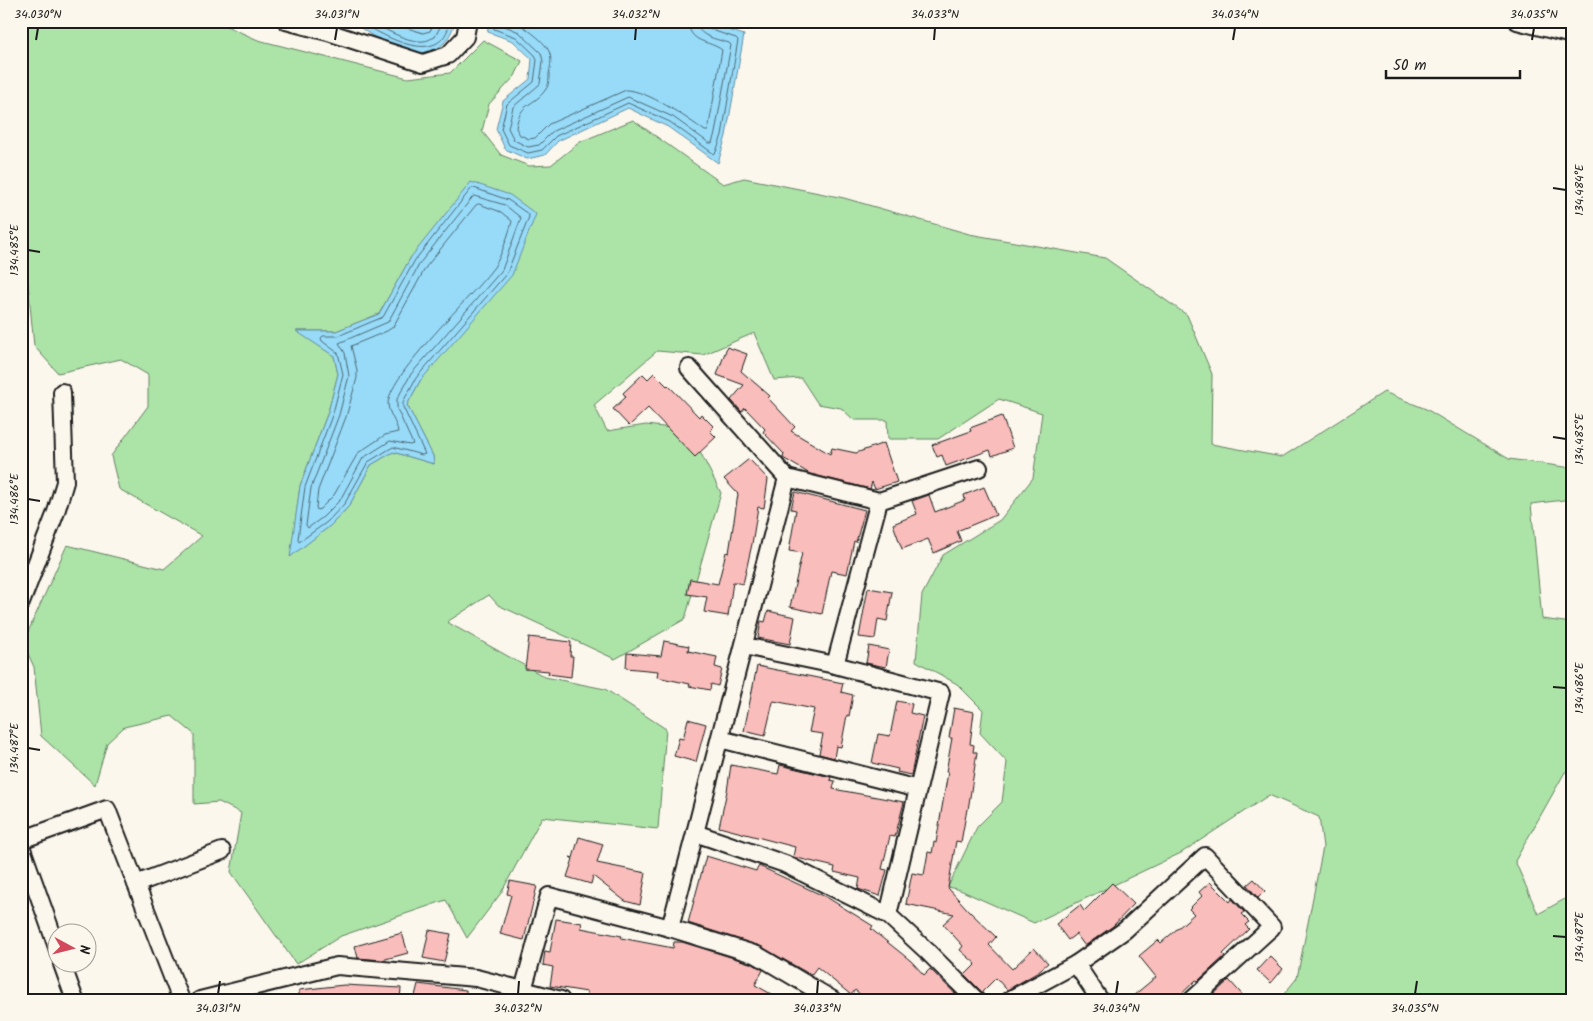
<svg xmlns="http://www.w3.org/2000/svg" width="1593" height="1021" font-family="Kalam,sans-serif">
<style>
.green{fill:#ace3a7;stroke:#648062;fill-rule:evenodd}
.water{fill:#97dbf9;stroke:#668fa1}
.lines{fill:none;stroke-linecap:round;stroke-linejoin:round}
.shore{stroke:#4d6874;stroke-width:1}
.building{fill:#f9bdbb;stroke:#1c1c1c}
.minor-casing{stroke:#1c1c1c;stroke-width:20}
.minor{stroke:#fbf7ec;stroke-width:16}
.ticks{fill:none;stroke:#1c1c1c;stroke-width:2}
.neatline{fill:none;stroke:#1c1c1c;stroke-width:2}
.ticks-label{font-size:12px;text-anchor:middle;fill:#1c1c1c}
</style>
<rect width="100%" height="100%" fill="#fbf7ec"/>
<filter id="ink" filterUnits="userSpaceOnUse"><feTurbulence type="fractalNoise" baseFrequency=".02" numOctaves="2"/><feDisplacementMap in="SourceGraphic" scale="10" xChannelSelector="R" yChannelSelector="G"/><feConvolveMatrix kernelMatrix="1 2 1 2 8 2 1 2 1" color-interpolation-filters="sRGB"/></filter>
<g filter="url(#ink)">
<path class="green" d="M 21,21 L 215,21 L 258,40 L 408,78 L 450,73 L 483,40 L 522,61 L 515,76 L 489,104 L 482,131 L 501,155 L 529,166 L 551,165 L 580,142 L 633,120 L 723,184 L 744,178 L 844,198 L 969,234 L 1105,258 L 1187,315 L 1212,374 L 1211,444 L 1282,457 L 1384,392 L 1426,409 L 1509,459 L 1572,468 L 1572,499 L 1531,504 L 1542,619 L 1572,623 L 1572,770 L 1565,772 L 1515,861 L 1538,914 L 1572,895 L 1572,1000 L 1279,1000 L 1297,978 L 1323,847 L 1319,817 L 1269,795 L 1181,853 L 1034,923 L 960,890 L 948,887 L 977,827 L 1002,802 L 1007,762 L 980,733 L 983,710 L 957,684 L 916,661 L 922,595 L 943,555 L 1000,520 L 1033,478 L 1042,413 L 999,399 L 938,439 L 888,439 L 887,420 L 854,420 L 841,408 L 818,404 L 801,378 L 774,380 L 754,333 L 703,355 L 657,351 L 594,405 L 607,431 L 646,425 L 689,430 L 721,493 L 685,619 L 615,659 L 498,605 L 489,595 L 447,622 L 545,677 L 605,689 L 666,729 L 658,829 L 542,817 L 501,893 L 467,938 L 446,900 L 341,936 L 296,964 L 231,872 L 241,813 L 219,802 L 194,804 L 194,734 L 172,716 L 124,727 L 107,743 L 95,785 L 41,736 L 34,667 L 23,643 L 67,545 L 164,569 L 202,536 L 119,489 L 111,456 L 148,406 L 148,375 L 121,359 L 58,373 L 34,346 L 25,253 L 21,256 ZM 411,257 L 420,381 L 407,405 L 433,456 L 434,464 L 393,452 L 371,465 L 349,506 L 330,526 L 291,556 L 300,486 L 328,412 L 338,374 L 334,356 L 297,331 L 336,331 L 379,314 Z"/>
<g class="water">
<path d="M 350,21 L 455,21 C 452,36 441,51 425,53 C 414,54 390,45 380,40 C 370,35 360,27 350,21 Z"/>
<path d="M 487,21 L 702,21 L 744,35 L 726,136 L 718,163 L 668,127 L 628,108 L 558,141 L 545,155 L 527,159 L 505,149 L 496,129 L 503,101 L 530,79 L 532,59 L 513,41 L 488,32 Z"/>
<path d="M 471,182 L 510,195 L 536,214 L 512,275 L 420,381 L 407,405 L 433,456 L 434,464 L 393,452 L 371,465 L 349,506 L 330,526 L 290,557 L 300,486 L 328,412 L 338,374 L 334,356 L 296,331 L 336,331 L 379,314 L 411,257 Z"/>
</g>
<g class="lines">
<g class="shore">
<path d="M 359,21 C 383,36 442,70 450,21"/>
<path d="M 371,21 C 383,29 409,43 424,41 C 427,41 432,38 435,37 L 443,21"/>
<path d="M 385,21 L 423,33 L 430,31 L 436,21"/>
<path d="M 492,21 L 494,29 L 516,37 L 535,55 L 537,60 L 534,82 L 507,104 L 501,129 L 509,145 L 528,153 L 542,150 L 556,136 L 628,103 L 670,122 L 714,154 L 716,152 L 722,135 L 738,40 L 736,38 L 705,28 L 702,21"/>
<path d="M 499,21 L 500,24 L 519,32 L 541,53 L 543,61 L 540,84 L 513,107 L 508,128 L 514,140 L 528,147 L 539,145 L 553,131 L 628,97 L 673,117 L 709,143 L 712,143 L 715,133 L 731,45 L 729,43 C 717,39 697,37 696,21"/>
<path d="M 513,21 C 524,26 547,42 550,54 C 552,61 550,68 549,74 C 549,79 549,85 546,89 C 534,107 520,101 516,128 L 520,135 L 529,139 L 535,138 L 549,124 L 626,90 C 647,90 687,118 705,131 L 708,131 L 722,50 C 709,40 689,44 688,21"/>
<path d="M 474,188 L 508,200 L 528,214 L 529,217 L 507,273 L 416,378 L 403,402 L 403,407 L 425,454 L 422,455 L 393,447 L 368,462 L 345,503 L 327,522 L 299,542 L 298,539 L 305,487 L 333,413 L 343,374 L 338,353 L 322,341 L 321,338 L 323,336 L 338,336 L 383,317 L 415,260 L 471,189 Z"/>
<path d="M 474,196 L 505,205 L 521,218 L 502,270 L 411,374 L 397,399 L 397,409 L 413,444 L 410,445 L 390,441 L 363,458 L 340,500 L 323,517 L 308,528 L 306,525 L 311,488 L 339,415 L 349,376 L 345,353 L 339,343 L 388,322 L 420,263 Z"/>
<path d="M 479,204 L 501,212 L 512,221 C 510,231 500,259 494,267 C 473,296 391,372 388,403 C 388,414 397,422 398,432 L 385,435 L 358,453 L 334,495 L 320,509 L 317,510 L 316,507 L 318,490 L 346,417 L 357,378 L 357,370 L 351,346 L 387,331 L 393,327 L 426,267 L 476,205 Z"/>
</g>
</g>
<g class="building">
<path d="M 727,347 L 747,354 L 741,371 L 770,396 L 768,398 L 795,427 L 791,431 L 830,454 L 832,448 L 856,453 L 884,443 L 897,482 L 875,489 L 872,482 L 870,489 L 810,474 L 783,458 L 784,454 L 763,432 L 765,429 L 745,408 L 742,412 L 731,400 L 744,385 L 717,375 Z"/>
<path d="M 654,373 L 667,386 L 668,385 L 699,417 L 701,414 L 714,427 L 710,431 L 716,437 L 695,457 L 648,408 L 629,426 L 613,409 L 626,397 L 623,393 L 643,374 L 648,379 Z"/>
<path d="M 1002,416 L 1013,448 L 992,456 L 990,450 L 946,466 L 942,455 L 937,457 L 932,445 L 971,431 L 970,428 Z"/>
<path d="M 749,459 L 768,479 L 764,508 L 758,507 L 752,544 L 743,584 L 733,582 L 728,616 L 704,612 L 707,597 L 687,594 L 690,579 L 718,584 L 726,552 L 729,553 L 738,494 L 724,479 Z"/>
<path d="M 984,487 L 996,515 L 957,531 L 961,541 L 934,553 L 928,539 L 902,549 L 893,524 L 917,514 L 912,501 L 929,495 L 935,512 L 965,500 L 964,495 Z"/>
<path d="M 795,492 L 865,510 L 856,542 L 854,541 L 847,574 L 831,571 L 822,614 L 790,607 L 802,553 L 789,551 L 796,510 L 791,509 Z"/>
<path d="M 868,588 L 892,592 L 887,621 L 878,619 L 875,639 L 859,637 Z"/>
<path d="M 768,611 L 795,617 L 790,644 L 758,638 L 761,621 L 765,622 Z"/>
<path d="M 529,637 L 571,642 L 570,656 L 573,656 L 571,677 L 548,674 L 549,671 L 525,669 Z"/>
<path d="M 664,641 L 689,646 L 688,651 L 717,657 L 715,667 L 722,669 L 718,686 L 711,684 L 710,690 L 689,686 L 690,684 L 657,677 L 658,671 L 626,668 L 627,653 L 661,656 Z"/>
<path d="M 869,646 L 889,650 L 886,667 L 866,663 Z"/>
<path d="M 757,666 L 843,683 L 841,692 L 853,695 L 849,716 L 847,715 L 841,747 L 836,746 L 834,758 L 819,754 L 823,734 L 809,732 L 814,709 L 774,701 L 773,702 L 765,736 L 744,731 Z"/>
<path d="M 897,701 L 912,704 L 910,713 L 923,716 L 911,775 L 897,772 L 898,769 L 872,763 L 878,734 L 890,736 Z"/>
<path d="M 954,708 L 974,712 L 970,744 L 974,745 L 973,752 L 977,752 L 968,810 L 967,809 L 961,842 L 956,841 L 948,888 L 969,911 L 996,937 L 989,945 L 1012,969 L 1034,948 L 1048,963 L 1035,974 L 1007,990 L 996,978 L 982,992 L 965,975 L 976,964 L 960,950 L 963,946 L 943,924 L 954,914 L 906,904 L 912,873 L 924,875 L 928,852 L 932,853 L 934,842 L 936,843 L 948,772 L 946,772 L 952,738 L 949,738 Z"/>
<path d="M 688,719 L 706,724 L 696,762 L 674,756 L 679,738 L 683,739 Z"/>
<path d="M 731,765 L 778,774 L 780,765 L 831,777 L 830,780 L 835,781 L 833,789 L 904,802 L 895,837 L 890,836 L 882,869 L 887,870 L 880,896 L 858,889 L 860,878 L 834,872 L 835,867 L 793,857 L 795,847 L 719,827 L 727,791 Z"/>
<path d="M 579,837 L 603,844 L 597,863 L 646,873 L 640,905 L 625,901 L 593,876 L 591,884 L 567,877 L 573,859 L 570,857 L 573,858 Z"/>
<path d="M 706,856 L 756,871 L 759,866 L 828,898 L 873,926 L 871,929 L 911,961 L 924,975 L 930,969 L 962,1000 L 867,1000 L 855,990 L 851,995 L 817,967 L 811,975 L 760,946 L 688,923 Z"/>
<path d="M 1254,879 L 1265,891 L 1258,898 L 1247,885 Z"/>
<path d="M 510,881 L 537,886 L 524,940 L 500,934 L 511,895 L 507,894 Z"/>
<path d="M 1210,882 L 1230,902 L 1232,899 L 1244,912 L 1241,914 L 1249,922 L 1245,925 L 1249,929 L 1223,954 L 1225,956 L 1198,981 L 1196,980 L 1175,1000 L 1128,1000 L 1156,977 L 1139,956 L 1158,940 L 1161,943 L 1194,914 L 1189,909 L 1202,896 L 1199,892 Z"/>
<path d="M 1112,883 L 1134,904 L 1113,926 L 1085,946 L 1076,934 L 1068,940 L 1056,924 L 1080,905 L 1084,911 Z"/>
<path d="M 556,919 L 582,923 L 581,928 L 622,936 L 621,938 L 673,948 L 674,942 L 682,942 L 753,964 L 763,970 L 755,985 L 782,1000 L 608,1000 L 587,996 L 587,992 L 550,986 L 553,967 L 543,965 L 545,951 L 550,952 Z"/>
<path d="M 429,930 L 451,934 L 444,962 L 423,958 Z"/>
<path d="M 402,933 L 408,953 L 382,960 L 358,958 L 355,946 Z"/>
<path d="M 1270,956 L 1283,969 L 1271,983 L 1257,970 Z"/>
<path d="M 1229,980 L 1247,1000 L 1215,1000 L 1212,996 Z"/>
<path d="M 418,984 L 466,990 L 466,1000 L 414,1000 Z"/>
<path d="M 344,985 L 401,988 L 400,1000 L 299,1000 L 299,990 Z"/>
</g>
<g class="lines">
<defs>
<g id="minor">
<path d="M 286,21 L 328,32 L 423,63 L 448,55 L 465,37 L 468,21"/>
<path d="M 1517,21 L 1572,35"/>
<path d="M 689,368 L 787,478 L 879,501"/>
<path d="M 21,603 L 56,512 L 65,482 L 62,392"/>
<path d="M 744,646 L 835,665"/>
<path d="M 720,739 L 918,789"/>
<path d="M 695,833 L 787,478"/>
<path d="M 21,840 L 107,809 L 136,884"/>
<path d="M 21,846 L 58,950"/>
<path d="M 888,915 L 941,693 L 835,665 L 879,501 L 979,468"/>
<path d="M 62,964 L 75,1000"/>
<path d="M 181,1000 L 136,884 L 222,851"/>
<path d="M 200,1000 L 337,966 L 476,978 L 523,990 L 521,1000"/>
<path d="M 561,1000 L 523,990 L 549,896 L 670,928"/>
<path d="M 833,1000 L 757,955 L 670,928 L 695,833 L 785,864 L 888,915 L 927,951 L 976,1000"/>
<path d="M 1009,1000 L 1076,964"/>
<path d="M 1100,1000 L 1076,964 L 1125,930 L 1205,856 L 1272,927 L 1192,1000"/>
</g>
</defs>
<use href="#minor" class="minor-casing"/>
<use href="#minor" class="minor"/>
</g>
</g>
<path class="ticks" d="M 36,40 L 38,28M 335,40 L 337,28M 635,40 L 636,28M 934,40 L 935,28M 1233,40 L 1235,28M 1532,40 L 1534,28M 1553,188 L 1566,190M 28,250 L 40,252M 1553,437 L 1566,439M 28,499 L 40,501M 1553,687 L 1566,688M 28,748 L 40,750M 1553,936 L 1566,937M 218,994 L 220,981M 518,994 L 519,981M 817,994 L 818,981M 1116,994 L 1118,981M 1415,994 L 1417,981"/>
<rect width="1593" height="1021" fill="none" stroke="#fbf7ec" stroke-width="55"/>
<g transform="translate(72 948) rotate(97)"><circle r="24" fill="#fbf7ec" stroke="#a29f99"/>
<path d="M0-4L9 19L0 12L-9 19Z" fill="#d1495b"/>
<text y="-8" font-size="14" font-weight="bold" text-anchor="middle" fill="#1c1c1c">N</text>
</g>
<path d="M1386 70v8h134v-8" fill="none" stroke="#1c1c1c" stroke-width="2.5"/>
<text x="1393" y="70" font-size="15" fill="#1c1c1c" stroke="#fbf7ec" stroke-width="4" paint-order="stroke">50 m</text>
<rect x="28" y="28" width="1538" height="966" class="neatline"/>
<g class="ticks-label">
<text x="38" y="18">34.030°N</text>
<text x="337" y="18">34.031°N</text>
<text x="636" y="18">34.032°N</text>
<text x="935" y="18">34.033°N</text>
<text x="1235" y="18">34.034°N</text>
<text x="1534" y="18">34.035°N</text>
<text transform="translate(1579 190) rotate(-90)" y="4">134.484°E</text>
<text transform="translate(14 250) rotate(-90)" y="4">134.485°E</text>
<text transform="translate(1579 439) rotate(-90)" y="4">134.485°E</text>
<text transform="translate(14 499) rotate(-90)" y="4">134.486°E</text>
<text transform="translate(1579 688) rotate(-90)" y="4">134.486°E</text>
<text transform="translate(14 748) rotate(-90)" y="4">134.487°E</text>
<text transform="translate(1579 937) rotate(-90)" y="4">134.487°E</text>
<text x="218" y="1012">34.031°N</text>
<text x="518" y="1012">34.032°N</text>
<text x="817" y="1012">34.033°N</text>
<text x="1116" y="1012">34.034°N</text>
<text x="1415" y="1012">34.035°N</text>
</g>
</svg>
